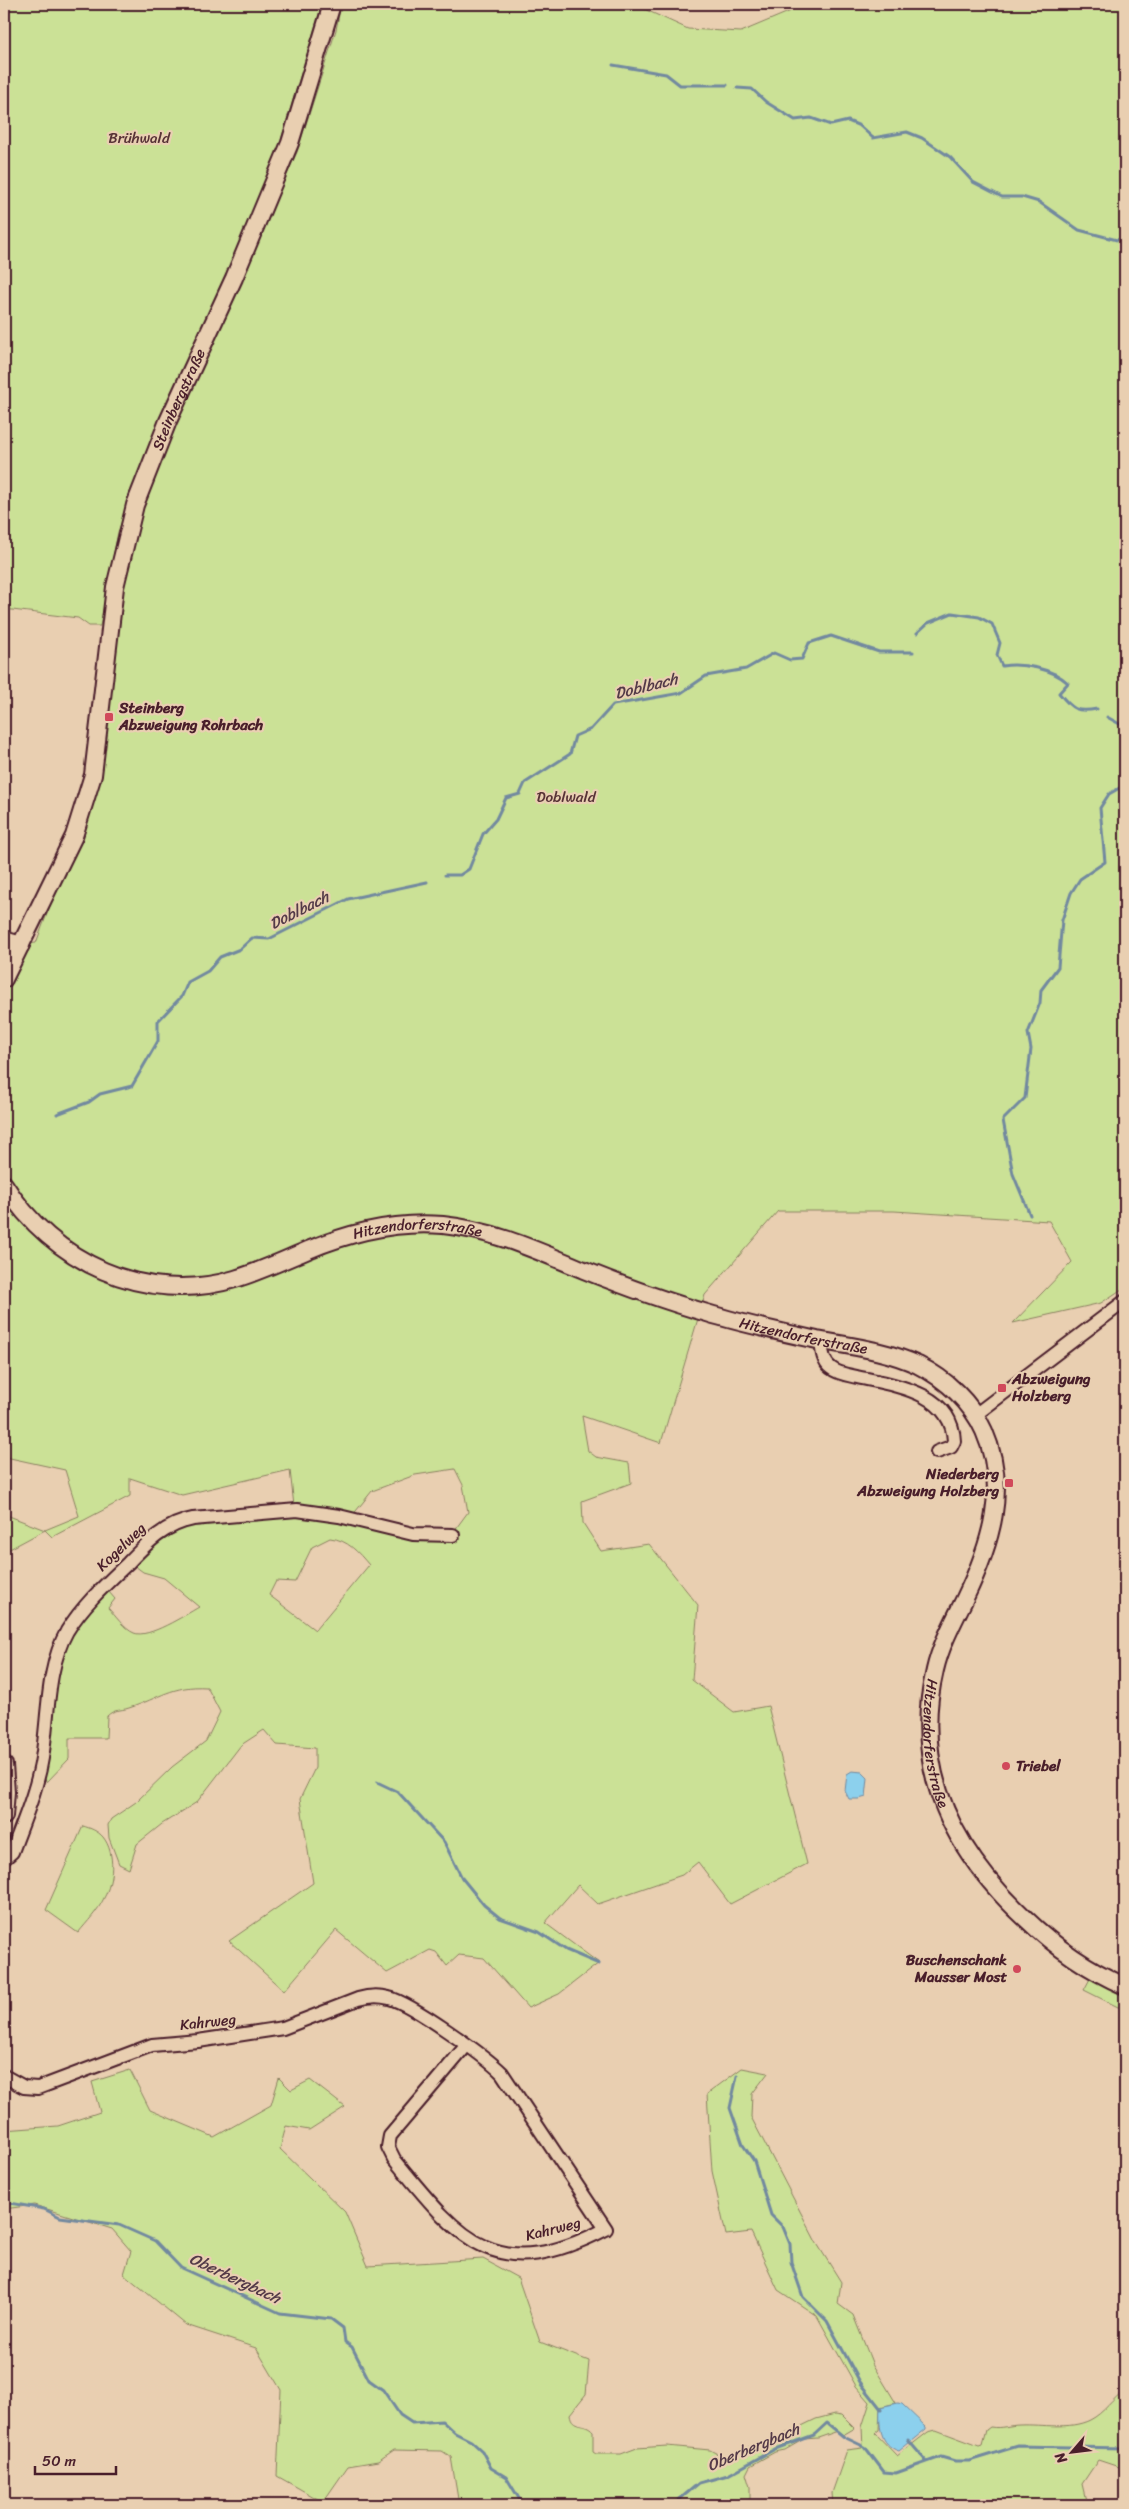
<svg xmlns="http://www.w3.org/2000/svg" width="1129" height="2509" font-family="Sriracha,sans-serif">
<style>
.green{fill:#cbe196;stroke:#8a8060;fill-rule:evenodd}
.water{fill:#8cd0ed;stroke:#72899f}
.lines{fill:none;stroke-linecap:round;stroke-linejoin:round}
.stream{stroke:#72899f;stroke-width:3}
.minor-casing{stroke:#4a1f2b;stroke-width:16}
.major-casing{stroke:#4a1f2b;stroke-width:20}
.minor{stroke:#e9cfb1;stroke-width:12}
.major{stroke:#e9cfb1;stroke-width:16}
.poi-dot{fill:#d1495b;stroke:#e9cfb1;stroke-width:2}
.labels{text-anchor:middle;dominant-baseline:central;stroke-width:4.5;stroke-linejoin:round;paint-order:stroke}
.park-label{font-size:15px;fill:#573236;stroke:#e9cfb1}
.street-label{font-size:15px;fill:#4a1f2b;stroke:#e9cfb1}
.poi-label{font-size:15px;font-weight:bold;fill:#4a1f2b;stroke:#e9cfb1;text-anchor:start}
.water-label{font-size:16px;font-style:italic;fill:#543a48;stroke:#e9cfb1}
</style>
<rect width="100%" height="100%" fill="#e9cfb1"/>
<filter id="ink" filterUnits="userSpaceOnUse"><feTurbulence type="fractalNoise" baseFrequency=".02" numOctaves="2"/><feDisplacementMap in="SourceGraphic" scale="10" xChannelSelector="R" yChannelSelector="G"/><feConvolveMatrix kernelMatrix="1 2 1 2 8 2 1 2 1" color-interpolation-filters="sRGB"/></filter>
<g filter="url(#ink)">
<g class="green">
<path d="M 4,4 L 322,4 L 271,173 L 146,454 L 118,532 L 100,626 L 89,626 L 78,618 L 4,609 Z"/>
<path d="M 341,4 L 633,4 L 688,29 L 741,32 L 791,11 L 788,4 L 1125,4 L 1125,1287 L 1101,1303 L 1013,1323 L 1072,1262 L 1049,1221 L 894,1211 L 778,1211 L 705,1295 L 661,1443 L 582,1416 L 588,1451 L 596,1457 L 629,1463 L 631,1483 L 582,1501 L 583,1523 L 601,1551 L 649,1544 L 698,1605 L 692,1680 L 734,1712 L 768,1706 L 807,1864 L 730,1904 L 698,1862 L 682,1875 L 598,1904 L 578,1885 L 545,1923 L 599,1963 L 559,1994 L 528,2008 L 484,1958 L 459,1955 L 447,1966 L 436,1952 L 430,1950 L 387,1973 L 336,1930 L 284,1991 L 229,1941 L 313,1883 L 300,1799 L 315,1768 L 315,1748 L 277,1745 L 264,1730 L 241,1745 L 197,1802 L 162,1824 L 137,1844 L 129,1869 L 119,1864 L 109,1838 L 108,1825 L 111,1819 L 136,1802 L 172,1767 L 206,1741 L 220,1712 L 207,1687 C 172,1685 160,1698 129,1708 C 120,1711 114,1709 107,1716 L 106,1738 L 69,1738 L 69,1759 L 47,1782 L 43,1776 L 55,1676 L 64,1644 L 100,1594 L 109,1592 L 115,1599 L 108,1608 C 115,1615 124,1629 134,1633 C 148,1639 185,1615 199,1607 L 164,1578 L 143,1572 L 131,1563 L 179,1525 L 282,1513 L 461,1539 L 454,1531 L 468,1512 L 463,1485 L 455,1469 L 415,1475 L 372,1491 L 352,1516 L 294,1506 L 290,1470 L 182,1495 L 130,1478 L 130,1496 L 52,1537 L 45,1530 L 4,1552 L 4,1514 L 45,1530 L 79,1516 L 65,1470 L 10,1458 L 4,1454 L 4,946 L 36,943 L 89,803 L 125,555 L 155,470 L 297,152 L 336,30 ZM 330,1538 C 348,1540 358,1552 369,1565 L 315,1630 L 269,1595 L 276,1581 L 295,1582 L 312,1547 Z"/>
<path d="M 83,1826 C 90,1828 98,1831 103,1837 C 116,1853 113,1882 104,1898 C 98,1911 87,1922 78,1933 L 46,1910 Z"/>
<path d="M 1092,1975 L 1125,1991 L 1125,2008 L 1118,2007 L 1084,1990 Z"/>
<path d="M 742,2068 L 768,2073 L 752,2094 L 751,2117 L 816,2242 L 841,2282 L 838,2304 L 853,2315 L 873,2365 L 896,2403 L 880,2407 L 879,2430 L 875,2433 L 897,2456 L 928,2432 L 936,2430 L 979,2446 L 982,2445 L 986,2430 L 990,2427 C 1002,2429 1009,2425 1020,2425 C 1042,2424 1070,2430 1090,2420 C 1104,2413 1113,2398 1125,2390 L 1125,2469 L 1098,2460 L 1082,2484 L 1087,2505 L 833,2505 L 832,2493 L 847,2450 L 863,2448 L 862,2427 L 870,2402 L 856,2386 L 817,2316 L 778,2290 L 751,2232 L 726,2235 L 712,2171 L 707,2094 Z"/>
<path d="M 130,2070 L 150,2110 L 214,2137 L 271,2105 L 279,2078 L 291,2090 L 310,2080 L 345,2107 L 309,2130 L 286,2126 L 280,2149 L 345,2212 L 368,2266 L 483,2259 L 518,2278 L 540,2342 L 589,2361 L 586,2394 L 570,2414 C 572,2429 585,2421 593,2431 L 593,2452 L 596,2454 L 621,2454 L 637,2448 L 667,2446 L 710,2450 L 725,2458 L 733,2458 L 746,2448 L 781,2436 L 816,2419 L 835,2414 L 842,2415 L 855,2428 L 843,2435 L 838,2431 L 818,2438 L 804,2439 L 785,2450 L 775,2452 L 750,2466 L 746,2474 L 750,2487 L 750,2499 L 732,2505 L 459,2505 L 451,2457 L 442,2451 L 394,2450 L 378,2461 L 348,2466 L 323,2502 L 277,2476 L 281,2390 L 256,2348 L 186,2325 L 124,2274 L 131,2251 L 112,2229 L 34,2205 L 4,2209 L 4,2130 L 58,2126 L 100,2112 L 92,2082 Z"/>
</g>
<g class="water">
<path d="M 852,1771 L 862,1772 L 868,1778 L 866,1797 L 859,1799 L 849,1799 L 845,1791 L 847,1774 Z"/>
<path d="M 898,2403 L 902,2404 L 926,2427 L 926,2429 L 899,2451 C 879,2445 879,2424 880,2407 Z"/>
</g>
<g class="lines">
<g class="stream">
<path d="M 613,65 L 666,74 L 680,85 L 727,85"/>
<path d="M 737,88 L 752,89 L 766,102 L 795,120 L 811,118 L 831,125 L 848,121 L 860,126 L 873,138 L 907,132 L 922,138 L 950,157 L 973,182 L 1002,197 L 1022,197 L 1039,202 L 1079,230 L 1117,240 L 1125,238"/>
<path d="M 917,633 L 928,623 L 952,613 L 979,617 L 992,624 L 1000,643 L 997,655 L 1002,666 C 1022,663 1052,668 1068,683 L 1059,693 C 1072,709 1076,713 1097,709"/>
<path d="M 1107,717 L 1125,727"/>
<path d="M 445,875 L 460,875 L 469,869 L 483,834 L 496,819 L 506,798 L 520,794 L 525,783 L 570,754 L 575,736 L 591,729 L 613,705 L 681,693 L 706,676 L 746,669 L 774,653 L 790,660 L 802,659 L 809,643 L 831,636 L 879,652 L 913,652"/>
<path d="M 57,1114 L 89,1102 L 100,1094 L 132,1086 L 158,1041 L 158,1021 L 182,996 L 188,982 L 208,971 L 220,957 L 240,949 L 252,938 L 269,939 L 348,899 L 427,882"/>
<path d="M 1030,1215 L 1013,1174 L 1003,1120 L 1025,1098 L 1031,1049 L 1028,1033 L 1040,1003 L 1041,990 L 1058,967 L 1062,920 L 1071,893 L 1080,879 L 1105,862 L 1100,808 L 1109,794 L 1123,786 L 1125,770"/>
<path d="M 377,1782 L 398,1792 L 444,1842 L 462,1878 L 484,1905 L 500,1918 L 539,1932 L 566,1950 L 599,1964"/>
<path d="M 737,2076 L 730,2108 L 743,2145 L 754,2161 L 771,2215 L 783,2227 L 790,2244 L 791,2262 L 803,2297 L 827,2321 L 860,2382 L 881,2409"/>
<path d="M 4,2202 L 44,2209 L 60,2217 L 119,2225 L 155,2241 L 181,2268 L 280,2313 L 331,2319 L 343,2328 L 345,2342 L 352,2347 L 369,2380 L 383,2390 L 400,2415 L 412,2423 L 442,2421 L 455,2433 L 471,2441 L 482,2451 L 491,2468 L 506,2477 L 523,2505 L 528,2505"/>
<path d="M 908,2440 L 926,2461"/>
<path d="M 553,2505 L 568,2502 L 582,2505"/>
<path d="M 668,2505 L 674,2504 L 699,2483 L 728,2475 L 775,2449 L 814,2435 L 827,2423 L 844,2437 L 865,2447 L 884,2472 L 896,2473 L 941,2457 L 955,2461 L 969,2461 L 1018,2446 L 1125,2448"/>
</g>
<defs>
<g id="minor">
<path d="M 821,1341 C 822,1351 823,1362 831,1368 C 838,1374 849,1375 857,1377 C 894,1385 952,1392 954,1441 L 951,1447 L 937,1452"/>
<path d="M 975,1415 L 1125,1301"/>
<path d="M 4,1859 L 12,1852 C 23,1822 37,1790 42,1758 C 49,1716 46,1669 67,1631 C 83,1605 106,1584 128,1563 C 147,1543 165,1524 193,1519 L 297,1510 L 339,1516 L 413,1534 L 453,1535"/>
<path d="M 4,2076 L 24,2087 L 38,2088 L 152,2045 L 198,2041 L 283,2028 L 358,1999 C 368,1996 378,1995 389,1998 C 411,2003 485,2056 502,2073 L 606,2229 C 495,2286 461,2241 394,2159 L 388,2147 L 390,2136 L 466,2046"/>
</g>
<g id="major">
<path d="M 4,940 L 21,945"/>
<path id="s1" d="M 4,979 L 74,836 L 93,775 L 115,587 L 135,505 L 168,421 L 234,278 L 290,143 L 332,4"/>
<path id="s2" d="M 4,1184 C 52,1262 145,1306 235,1279 C 261,1271 284,1260 308,1250 C 351,1232 397,1221 443,1225 C 493,1230 538,1251 584,1270 C 624,1286 665,1301 707,1313 C 743,1324 780,1332 817,1340 C 850,1346 886,1350 918,1365 C 946,1379 971,1402 984,1431 C 1009,1488 991,1544 965,1598 C 954,1621 941,1644 935,1670 C 911,1770 953,1851 1025,1918 C 1054,1946 1088,1970 1125,1986"/>
<path d="M 4,1765 L 6,1792 L 4,1816"/>
</g>
</defs>
<use href="#minor" class="minor-casing"/>
<use href="#major" class="major-casing"/>
<use href="#minor" class="minor"/>
<use href="#major" class="major"/>
</g>
</g>
<g class="poi-dot">
<rect x="104" y="712" width="10" height="10" rx="2.5"/>
<rect x="997" y="1383" width="10" height="10" rx="2.5"/>
<rect x="1004" y="1478" width="10" height="10" rx="2.5"/>
<circle cx="1006" cy="1766" r="5"/>
<circle cx="1017" cy="1969" r="5"/>
</g>
<g class="labels">
<g class="park-label">
<text x="139" y="138">Brühwald</text>
<text x="566" y="797">Doblwald</text>
</g>
<g class="street-label">
<text stroke="none"><textPath href="#s1" startOffset="611">Steinbergstraße</textPath></text>
<text stroke="none"><textPath href="#s2" startOffset="460">Hitzendorferstraße</textPath></text>
<text stroke="none"><textPath href="#s2" startOffset="864">Hitzendorferstraße</textPath></text>
<text transform="translate(121 1547) rotate(-44)">Kogelweg</text>
<text stroke="none"><textPath href="#s2" startOffset="1404">Hitzendorferstraße</textPath></text>
<text transform="translate(208 2022) rotate(-6)">Kahrweg</text>
<text transform="translate(553 2229) rotate(-14)">Kahrweg</text>
</g>
<g class="poi-label">
<text x="119" y="708">Steinberg<tspan x="119" dy="17">Abzweigung Rohrbach</tspan></text>
<text x="1012" y="1379">Abzweigung<tspan x="1012" dy="17">Holzberg</tspan></text>
<text x="999" y="1474" text-anchor="end">Niederberg<tspan x="999" dy="17">Abzweigung Holzberg</tspan></text>
<text x="1016" y="1766">Triebel</text>
<text x="1007" y="1960" text-anchor="end">Buschenschank<tspan x="1007" dy="17">Mausser Most</tspan></text>
</g>
<g class="water-label">
<text transform="translate(646 686) rotate(-14)">Doblbach</text>
<text transform="translate(299 910) rotate(-27)">Doblbach</text>
<text transform="translate(235 2278) rotate(25)">Oberbergbach</text>
<text transform="translate(753 2447) rotate(-23)">Oberbergbach</text>
</g>
</g>
<rect width="1129" height="2509" fill="none" stroke="#e9cfb1" stroke-width="20"/>
<rect x="10" y="10" width="1109" height="2489" fill="none" stroke="#4a1f2b" stroke-width="2" filter="url(#ink)"/>
<g transform="translate(1072 2452) rotate(242)" stroke="#e9cfb1" stroke-width="4" paint-order="stroke">
<path d="M0-4L9 19L0 12L-9 19Z" fill="#4a1f2b"/>
<text y="-8" font-size="14" font-weight="bold" text-anchor="middle" fill="#4a1f2b">N</text>
</g>
<path d="M35 2466v8h81v-8" fill="none" stroke="#4a1f2b" stroke-width="2.5"/>
<text x="42" y="2466" font-size="15" fill="#4a1f2b" stroke="#e9cfb1" stroke-width="4" paint-order="stroke">50 m</text>
</svg>
